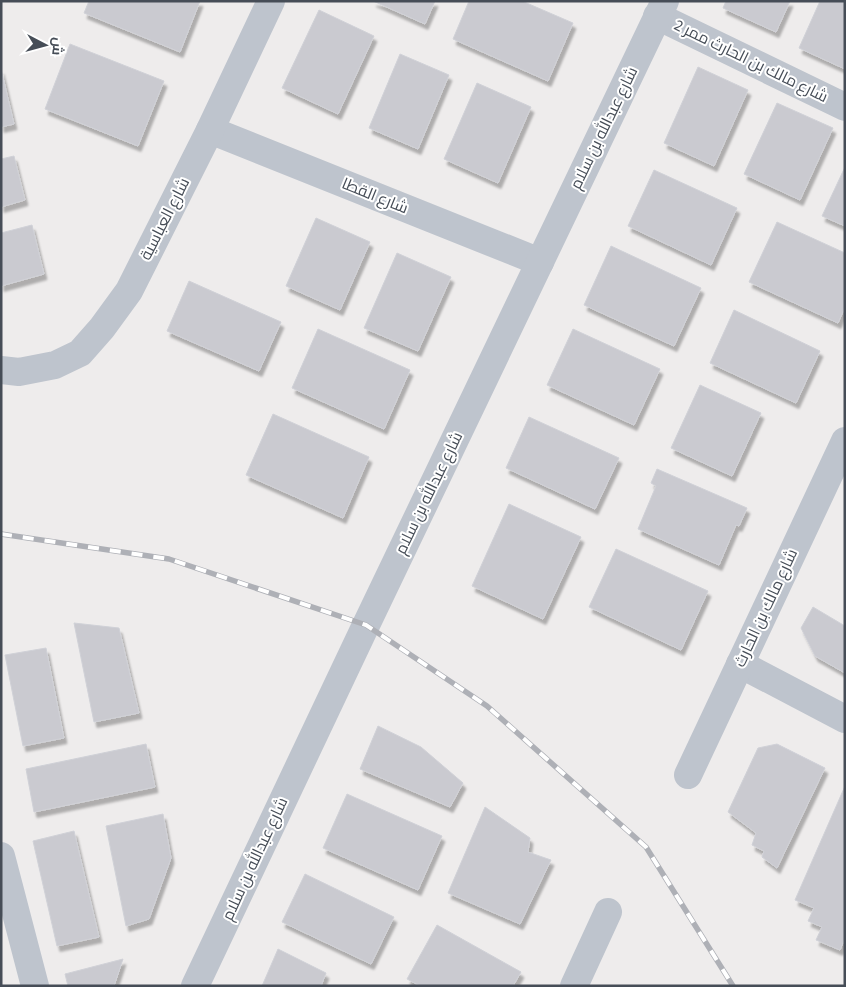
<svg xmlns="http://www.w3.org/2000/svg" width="846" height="987" font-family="'Source Sans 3',Cairo,sans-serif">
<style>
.building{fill:#cacad0;stroke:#d0d1d7;filter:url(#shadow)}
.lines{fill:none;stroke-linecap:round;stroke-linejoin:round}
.minor{stroke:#bec4cd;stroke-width:28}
.tertiary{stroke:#bec4cd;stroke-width:28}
.rail-casing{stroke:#aeb0b6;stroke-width:5.5}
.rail{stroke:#fff;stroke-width:4;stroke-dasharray:11;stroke-linecap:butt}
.labels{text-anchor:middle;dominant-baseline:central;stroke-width:4;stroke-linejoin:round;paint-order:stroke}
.street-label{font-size:16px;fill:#464d57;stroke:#fff}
</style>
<defs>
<filter id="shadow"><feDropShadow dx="3" dy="5.5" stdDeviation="1" flood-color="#0004"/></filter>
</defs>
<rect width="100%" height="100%" fill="#eeecec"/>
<g class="building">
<path d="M 89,1 L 200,1 L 180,52 L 84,13 Z"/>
<path d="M 373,1 L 435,1 L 425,24 Z"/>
<path d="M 469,1 L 522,1 L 573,23 L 548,81 L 453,39 Z"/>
<path d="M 726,1 L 790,1 L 776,32 L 723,8 Z"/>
<path d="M 820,1 L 845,1 L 845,69 L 799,48 Z"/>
<path d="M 319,10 L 374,36 L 338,114 L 282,88 Z"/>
<path d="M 70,44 L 164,81 L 138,146 L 45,109 Z"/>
<path d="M 400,54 L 449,75 L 418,149 L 369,128 Z"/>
<path d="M 698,67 L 748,90 L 714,166 L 664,143 Z"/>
<path d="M 1,69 L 14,124 L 1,127 Z"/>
<path d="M 477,83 L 531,107 L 498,183 L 444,159 Z"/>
<path d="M 777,103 L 833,128 L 800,200 L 744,174 Z"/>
<path d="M 14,156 L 25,200 L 1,207 L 1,159 Z"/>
<path d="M 845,167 L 845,226 L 822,216 Z"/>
<path d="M 654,170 L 737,208 L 711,265 L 628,226 Z"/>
<path d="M 316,218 L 370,242 L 340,310 L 286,286 Z"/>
<path d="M 777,222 L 845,253 L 845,307 L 838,323 L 749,282 Z"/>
<path d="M 32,225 L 44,274 L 1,286 L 1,233 Z"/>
<path d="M 611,246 L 701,288 L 674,346 L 584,305 Z"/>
<path d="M 397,253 L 451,277 L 418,351 L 364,328 Z"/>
<path d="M 189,281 L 281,322 L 259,371 L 167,331 Z"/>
<path d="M 734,310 L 820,351 L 796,403 L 710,363 Z"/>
<path d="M 318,329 L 410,370 L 384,429 L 292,388 Z"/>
<path d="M 573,329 L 660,369 L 634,425 L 547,385 Z"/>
<path d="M 700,385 L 761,413 L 732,476 L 671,448 Z"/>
<path d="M 273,414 L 369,457 L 343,518 L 246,475 Z"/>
<path d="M 529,417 L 619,458 L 595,509 L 506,468 Z"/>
<path d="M 657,469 L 747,508 L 739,526 L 736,525 L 719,565 L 638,529 L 656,486 L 651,483 Z"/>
<path d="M 509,504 L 581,537 L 543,619 L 472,586 Z"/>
<path d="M 616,549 L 708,591 L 681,650 L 589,607 Z"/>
<path d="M 813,607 L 845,626 L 845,673 L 815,656 L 801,628 Z"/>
<path d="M 74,623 L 119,628 L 139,713 L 94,722 Z"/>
<path d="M 46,648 L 64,738 L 23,746 L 5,655 Z"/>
<path d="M 378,726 L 421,747 L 463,783 L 450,807 L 360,769 Z"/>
<path d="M 146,744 L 155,787 L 34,812 L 26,769 Z"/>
<path d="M 777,744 L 825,768 L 777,868 L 762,857 L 764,851 L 752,845 L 756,833 L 728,812 L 758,748 Z"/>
<path d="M 845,786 L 845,938 L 840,950 L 816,940 L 822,927 L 808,921 L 814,908 L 795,900 Z"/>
<path d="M 347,794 L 442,836 L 418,890 L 323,848 Z"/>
<path d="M 485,807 L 530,838 L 528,852 L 551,860 L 520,924 L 448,893 Z"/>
<path d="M 163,814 L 171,858 L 149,919 L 126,926 L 106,826 Z"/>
<path d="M 74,831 L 99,937 L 57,946 L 33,841 Z"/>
<path d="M 305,874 L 394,917 L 371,964 L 282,922 Z"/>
<path d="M 437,925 L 521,972 L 513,986 L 420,986 L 407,979 Z"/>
<path d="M 278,949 L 326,973 L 321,986 L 262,986 Z"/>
<path d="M 123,959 L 114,986 L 68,986 L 65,974 Z"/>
</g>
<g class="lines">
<g class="minor">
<path d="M 657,16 L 845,107"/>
<path d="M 210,130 L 540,262"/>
<path d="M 1,370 L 19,372 L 55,365 L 80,353 L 102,328 L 129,291 L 210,130 L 271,1"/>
<path d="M 740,664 L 845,719"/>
<path d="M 688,775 L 845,441"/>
<path d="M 1,856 L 35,986"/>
<path d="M 574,986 L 608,912"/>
</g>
<path class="tertiary" d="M 195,986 L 366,625 L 665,1"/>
<defs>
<path id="rail" d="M 1,534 L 169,559 L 366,625 L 487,706 L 646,847 L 733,986"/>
</defs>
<use href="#rail" class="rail-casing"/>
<use href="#rail" class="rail"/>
</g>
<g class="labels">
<g class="street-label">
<text transform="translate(751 61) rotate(26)">شارع مالك بن الحارث ممر 2</text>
<text transform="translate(604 128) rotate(-64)">شارع عبدالله بن سلام</text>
<text transform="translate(375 196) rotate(22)">شارع القطا</text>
<text transform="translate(165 219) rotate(-63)">شارع العباسية</text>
<text transform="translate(429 493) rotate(-64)">شارع عبدالله بن سلام</text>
<text transform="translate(766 608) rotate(-65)">شارع مالك بن الحارث</text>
<text transform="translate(255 859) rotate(-65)">شارع عبدالله بن سلام</text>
</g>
</g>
<rect width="846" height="987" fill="none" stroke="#464d57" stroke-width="5"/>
<g transform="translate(45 45) rotate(96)" stroke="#ffffff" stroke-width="4" paint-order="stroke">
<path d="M0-4L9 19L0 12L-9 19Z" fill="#464d57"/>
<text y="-8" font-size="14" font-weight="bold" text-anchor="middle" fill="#464d57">ش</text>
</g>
</svg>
